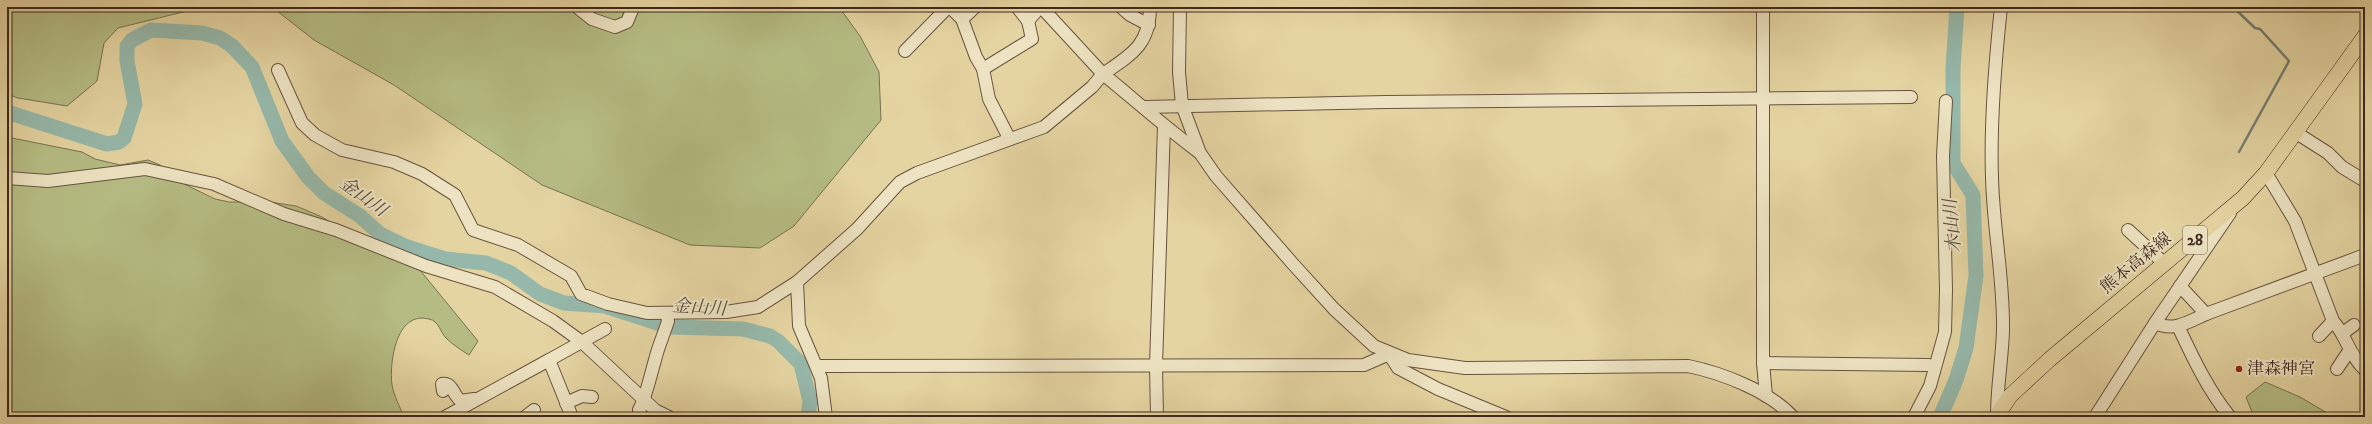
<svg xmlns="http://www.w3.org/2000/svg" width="2372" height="424" font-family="'IM FELL DW Pica','Noto Serif JP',serif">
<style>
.green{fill:#b5bc83;stroke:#7a7251}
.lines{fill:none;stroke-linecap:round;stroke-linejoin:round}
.stream{stroke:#737e72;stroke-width:2.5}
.river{stroke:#96b8aa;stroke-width:15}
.minor-casing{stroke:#685340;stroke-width:14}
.major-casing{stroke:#3f281f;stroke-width:16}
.minor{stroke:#ede3c2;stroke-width:12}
.major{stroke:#e4d4a1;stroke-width:15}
.poi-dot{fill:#8f2418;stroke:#ede3c2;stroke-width:1.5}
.labels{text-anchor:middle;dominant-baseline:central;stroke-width:4;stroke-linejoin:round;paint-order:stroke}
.shield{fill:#ede3c2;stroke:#736050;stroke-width:1}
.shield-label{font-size:16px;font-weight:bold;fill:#3f281f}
.street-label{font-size:17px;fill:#3f281f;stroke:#ede3c2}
.poi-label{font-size:17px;fill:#3f281f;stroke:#ede3c2;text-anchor:start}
.water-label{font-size:18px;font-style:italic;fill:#554c42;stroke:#ede3c2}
</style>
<rect width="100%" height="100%" fill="#e4d4a1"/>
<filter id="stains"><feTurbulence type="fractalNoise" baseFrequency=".005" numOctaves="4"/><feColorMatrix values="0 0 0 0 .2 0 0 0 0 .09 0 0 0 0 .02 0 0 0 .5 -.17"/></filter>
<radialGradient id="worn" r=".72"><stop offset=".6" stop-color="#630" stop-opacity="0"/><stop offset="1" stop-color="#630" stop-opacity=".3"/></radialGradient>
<g class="green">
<path d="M 7,7 L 203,7 L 118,28 L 104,43 L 97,81 L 67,106 L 18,98 L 7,94 Z"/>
<path d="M 272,7 L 839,7 L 860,36 L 879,72 L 881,120 L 794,226 L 760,248 L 690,245 L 542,185 L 394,85 L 314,40 Z"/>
<path d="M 7,137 L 82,152 L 95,159 L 120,165 L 148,160 L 160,165 L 180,182 L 215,199 L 229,202 L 270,202 L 296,206 L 322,217 L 345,231 L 406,253 L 478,341 L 469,355 C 461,350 453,345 446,338 C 440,332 439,321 429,319 C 396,310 389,363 392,385 C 394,396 400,407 404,417 L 7,417 Z"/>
<path d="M 2265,382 L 2300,397 L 2334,417 L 2254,417 L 2246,397 Z"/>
</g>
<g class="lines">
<path class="stream" d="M 2233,7 L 2255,28 L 2260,29 L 2289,61 L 2239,152"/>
<g class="river">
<path d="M 7,112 L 107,144 L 119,142 L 124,138 L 135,104 L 127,61 L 127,46 L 132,40 L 151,30 L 202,33 L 220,38 L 232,46 L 252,67 L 282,141 L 308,177 L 324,193 L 360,216 L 380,234 L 407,247 L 445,259 L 486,263 L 511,273 L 540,294 L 564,303 L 605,306 L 670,327 L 743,329 L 770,336 L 778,341 L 801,364 L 810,401 L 808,417"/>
<path d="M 1940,417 L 1956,380 L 1966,348 L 1976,276 L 1973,195 L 1953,163 L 1953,69 L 1957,7"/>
</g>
<defs>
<g id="minor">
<path d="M 577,7 L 592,19 L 615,27 L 627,22 L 632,10 L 631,7"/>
<path d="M 950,7 L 962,19 L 976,57 L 983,69 L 989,99 L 1009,138"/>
<path d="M 1121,7 L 1130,15 L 1149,25"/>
<path d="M 1180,7 L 1179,72 L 1182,105 L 1200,153 L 1216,176 L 1293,264 L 1334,309 L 1374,346 L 1408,360 L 1465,368 L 1688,366 C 1722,373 1769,391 1793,417"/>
<path d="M 1763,7 L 1763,363 L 1766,396"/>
<path d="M 962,19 L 975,7"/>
<path d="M 1028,21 L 1039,8 L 1044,10 L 1103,74 C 1131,55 1150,45 1150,7"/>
<path d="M 905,51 L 948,7"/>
<path d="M 983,69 L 1032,39 L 1028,21 L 1017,7"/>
<path d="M 278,70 L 302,123 L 315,135 L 342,150 L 394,162 L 422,174 L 455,195 L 473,230 L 518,245 L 571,276 L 581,294 L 608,304 L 647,313 L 726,312 L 758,307 L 797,282 L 857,229 L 900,182 L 917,173 L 1044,127 L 1092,87 L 1103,74 C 1135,100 1166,128 1200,153"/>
<path d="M 1144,107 L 1386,102 L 1911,97"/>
<path d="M 2295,132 L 2328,153 L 2342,167 L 2365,181"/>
<path d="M 2266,173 L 2295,221 L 2333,321 C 2348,338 2347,352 2365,370"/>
<path d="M 7,178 L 48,181 L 145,169 L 214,184 L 284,214 L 336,230 L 426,266 L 495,287 L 553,321 L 582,342 L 655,410 L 669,417"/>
<path d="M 2128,230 L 2165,264"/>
<path d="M 797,282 L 799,326 L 821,378 L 826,417"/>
<path d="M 2180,286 L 2206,314 L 2365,255"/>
<path d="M 2155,323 C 2174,332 2188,322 2206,314"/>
<path d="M 2178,326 C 2193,358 2208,390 2230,417"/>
<path d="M 2343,333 L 2354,325"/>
<path d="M 2319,336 L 2333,321"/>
<path d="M 1763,363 L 1929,365"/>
<path d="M 817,366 L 1364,365 L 1389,354 L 1398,368 L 1438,389 L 1506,417"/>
<path d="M 2337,369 L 2349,351"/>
<path d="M 443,391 L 442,384 C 453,382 453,396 461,401 L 474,399"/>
<path d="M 566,403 L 582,396 L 592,397"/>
<path d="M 1997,416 C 1997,387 2002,360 2003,331 C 2004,279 1993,228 1992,177 C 1990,120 1995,63 2001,7"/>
<path d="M 445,417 L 549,360"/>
<path d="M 525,417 L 534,410"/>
<path d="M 572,417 L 549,360 L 605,329"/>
<path d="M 642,417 L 639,410 C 647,394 650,377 655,360 C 658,347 664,334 668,321 L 667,315"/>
<path d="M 1157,417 L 1156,365 L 1164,126"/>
<path d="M 1914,417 L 1930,386 L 1945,332 L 1946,290 L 1943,156 L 1946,101"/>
<path d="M 2095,417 L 2155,323 L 2230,213"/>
</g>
<path id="major" d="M 1996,417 L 2010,396 L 2050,359 L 2243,198 L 2266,173 L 2365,36"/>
</defs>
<use href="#minor" class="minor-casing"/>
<use href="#major" class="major-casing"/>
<use href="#minor" class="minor"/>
<use href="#major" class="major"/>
</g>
<circle class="poi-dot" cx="2239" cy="369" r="4"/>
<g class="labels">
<rect class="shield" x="2183" y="226" width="24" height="28" rx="3"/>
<g class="shield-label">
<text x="2195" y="240">28</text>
</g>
<g class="street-label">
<text transform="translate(2136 263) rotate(-39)">熊本高森線</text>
</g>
<g class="poi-label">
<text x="2247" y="369">津森神宮</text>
</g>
<g class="water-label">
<text transform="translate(363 197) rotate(36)">金山川</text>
<text transform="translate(1953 226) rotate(-95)">木山川</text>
<text transform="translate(699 308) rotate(4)">金山川</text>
</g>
</g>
<rect width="2372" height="424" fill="none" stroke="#e4d4a1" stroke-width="24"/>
<rect x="8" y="8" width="2356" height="408" fill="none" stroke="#3f281f" stroke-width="2"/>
<rect x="12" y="12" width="2348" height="400" fill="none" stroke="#3f281f"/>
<rect width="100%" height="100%" filter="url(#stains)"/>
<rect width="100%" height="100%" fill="url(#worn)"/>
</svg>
